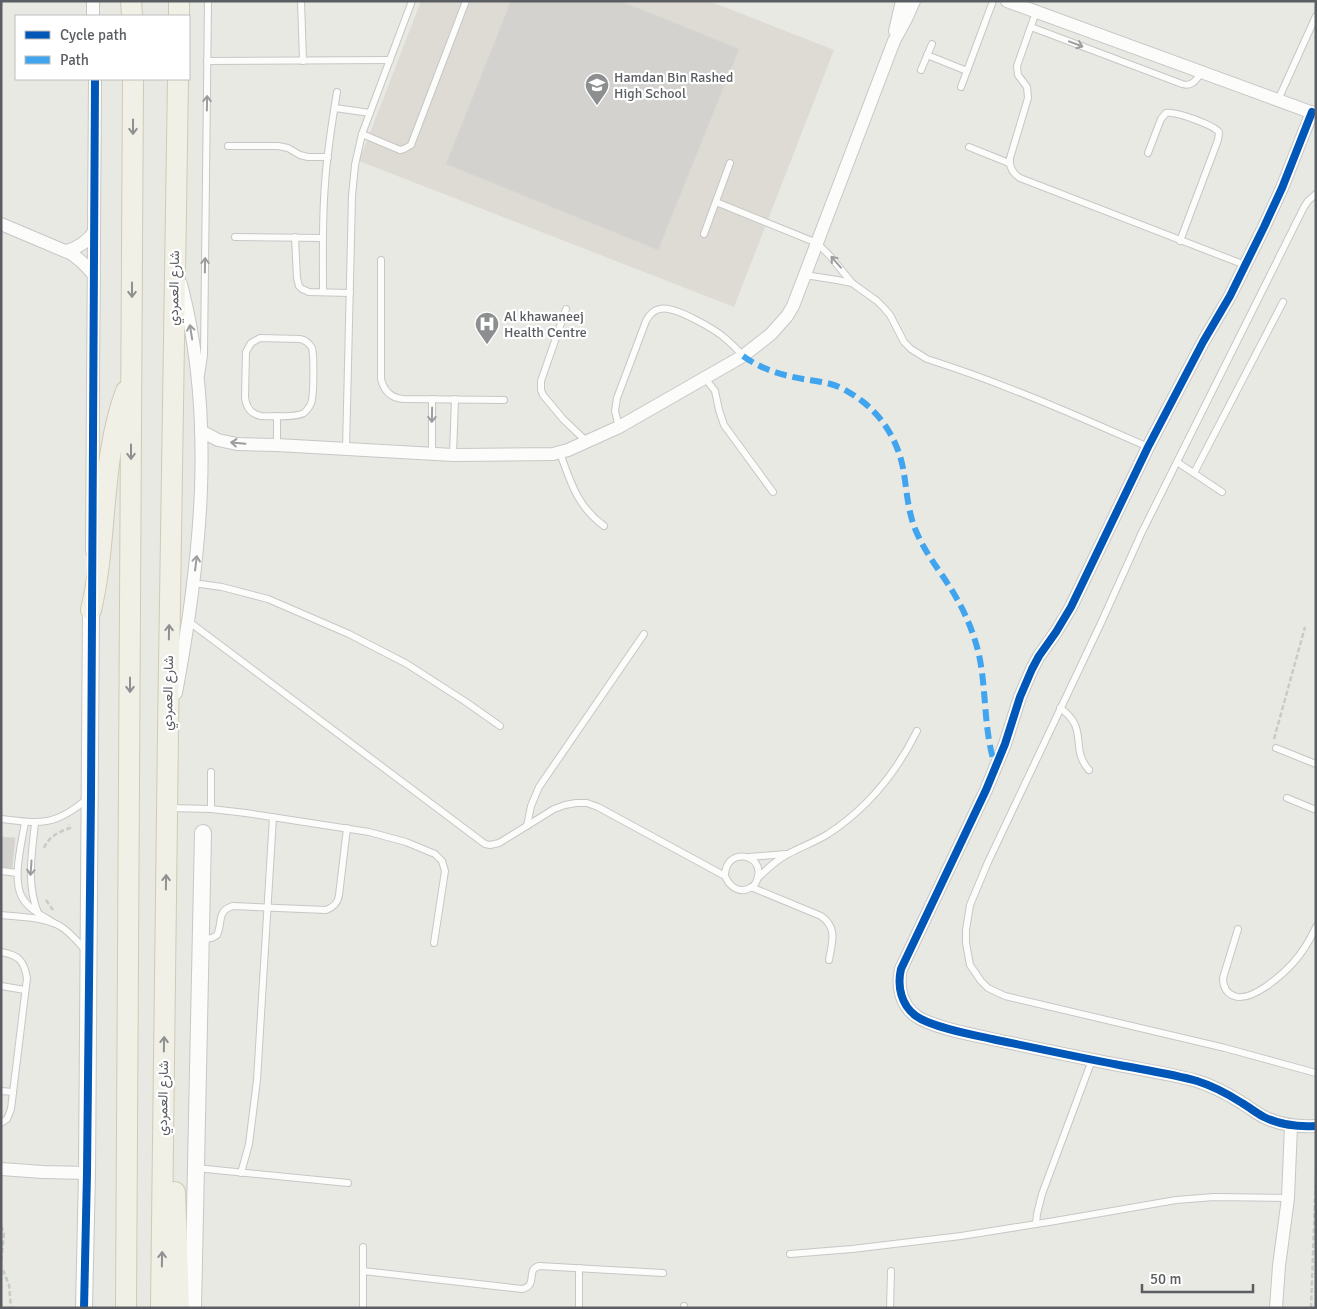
<svg xmlns="http://www.w3.org/2000/svg" width="1317" height="1309" font-family="Signika,Vazirmatn,sans-serif">
<style>
.education{fill:#dddbd3}
.building{fill:#d3d2cf;stroke:#d8d7d3}
.lines{fill:none;stroke-linecap:round;stroke-linejoin:round}
.service-casing{stroke:#c6c7c6;stroke-width:8}
.minor-casing{stroke:#c6c7c6;stroke-width:14}
.tertiary-casing{stroke:#c6c7c6;stroke-width:18}
.primary-casing{stroke:#d0cab3;stroke-width:22}
.path{stroke:#c7cbc9;stroke-width:2.5;stroke-dasharray:5 2.5;stroke-linecap:butt}
.service{stroke:#fcfcfb;stroke-width:6}
.minor{stroke:#fcfcfb;stroke-width:12}
.tertiary{stroke:#fcfcfb;stroke-width:16}
.primary{stroke:#f1f0e7;stroke-width:20}
.quiet{stroke:#40a5ee;stroke-width:6;stroke-dasharray:12 6;stroke-linecap:butt}
.cycleway-casing{stroke:#fff;stroke-width:11}
.cycleway{stroke:#0057b8;stroke-width:8}
.oneway{stroke:#9b9d9f}
.oneway2{stroke:#8f9090}
.labels{text-anchor:middle;dominant-baseline:central;stroke-width:4.5;stroke-linejoin:round;paint-order:stroke}
.poi-label{font-size:14px;fill:#5a5d61;stroke:#fff;text-anchor:start}
.street-label{font-size:14px;fill:#5a5d61;stroke:#fff}
</style>
<rect width="100%" height="100%" fill="#e9e9e4"/>
<path class="education" d="M 421,1 L 709,1 L 834,50 L 734,307 L 359,161 Z"/>
<g class="building">
<path d="M 511,1 L 620,1 L 739,49 L 658,250 L 446,164 Z"/>
<path d="M 1,837 L 15,838 L 12,868 L 1,867 Z"/>
</g>
<g class="lines">
<defs>
<g id="service">
<path d="M 301,1 L 303,61"/>
<path d="M 1036,12 L 1017,66 L 1018,75 L 1027,87 L 1028,98 L 1010,158 C 1009,167 1012,173 1020,178 L 1245,265"/>
<path d="M 1031,27 L 1182,84 C 1192,87 1196,80 1201,73"/>
<path d="M 927,55 L 967,71"/>
<path d="M 207,61 L 390,60"/>
<path d="M 921,70 L 932,44"/>
<path d="M 961,87 L 993,1"/>
<path d="M 1278,100 L 1316,16"/>
<path d="M 335,108 L 370,113"/>
<path d="M 362,134 L 400,150 L 404,149 L 411,145 L 466,1"/>
<path d="M 228,146 L 278,146 L 288,148 L 300,155 L 308,157 L 328,157"/>
<path d="M 969,147 L 1009,163"/>
<path d="M 1148,153 L 1161,119 L 1166,113 C 1176,111 1213,125 1219,132 L 1218,140 L 1180,241"/>
<path d="M 1316,194 L 1308,201 L 1304,207 L 1142,532 L 1101,623 L 988,862 L 970,905 L 966,930 L 966,943 L 970,965 L 981,981 L 988,988 L 1005,996 L 1225,1048 L 1316,1073"/>
<path d="M 716,202 L 817,243 L 830,256 L 852,283 L 877,301 L 884,308 L 890,315 L 904,342 L 911,349 L 927,359 C 1003,383 1075,415 1148,447"/>
<path d="M 704,234 L 730,163"/>
<path d="M 235,237 L 322,238"/>
<path d="M 295,237 L 297,278 L 299,286 L 302,289 L 309,292 L 350,293"/>
<path d="M 381,260 L 381,379 C 384,391 391,398 403,399 L 504,400"/>
<path d="M 805,275 L 837,280 L 852,283"/>
<path d="M 323,292 C 323,256 322,220 325,184 C 327,153 332,122 337,92"/>
<path d="M 566,309 L 541,381 L 541,390 L 543,395 L 563,419 L 586,441"/>
<path d="M 260,338 L 300,339 C 305,340 309,343 312,348 C 314,355 314,397 311,403 C 310,407 307,410 304,413 C 295,418 272,416 261,416 C 251,414 246,408 245,397 L 246,352 L 251,343 Z"/>
<path d="M 201,375 L 204,355 L 208,1"/>
<path d="M 705,378 L 715,391 L 719,410 L 724,425 L 773,492"/>
<path d="M 277,416 L 277,445"/>
<path d="M 619,427 L 615,411 L 617,398 L 646,321 C 649,315 653,310 660,309 C 674,305 716,330 726,339 C 732,344 738,350 743,356"/>
<path d="M 346,449 L 352,196 L 355,165 L 362,134 L 412,1"/>
<path d="M 560,453 C 571,483 577,506 604,526"/>
<path d="M 432,454 L 432,399"/>
<path d="M 453,455 L 455,399"/>
<path d="M 1177,462 L 1222,492"/>
<path d="M 1194,473 L 1283,302"/>
<path d="M 193,583 L 222,587 L 268,599 L 349,634 L 407,664 L 466,702 L 500,726"/>
<path d="M 188,621 L 485,844 L 490,845 L 499,843 L 554,809 L 565,805 L 576,803 L 587,803 L 598,807 L 725,876 C 729,886 739,894 750,888 C 755,886 757,882 758,876 C 763,853 725,847 725,876"/>
<path d="M 1060,708 C 1090,729 1069,748 1089,770"/>
<path d="M 1276,748 L 1316,764"/>
<path d="M 1287,798 L 1316,810"/>
<path d="M 170,808 L 211,809 L 246,813 L 369,832 L 406,842 L 435,854 L 442,861 L 445,871 L 434,943"/>
<path d="M 211,809 L 211,772"/>
<path d="M 1,819 C 41,824 56,826 88,798"/>
<path d="M 25,822 C 22,842 11,881 23,899 C 30,910 43,916 54,923"/>
<path d="M 35,823 C 32,853 26,883 38,913"/>
<path d="M 527,826 L 531,806 L 539,787 L 644,634"/>
<path d="M 749,857 L 786,854"/>
<path d="M 1,871 L 17,873"/>
<path d="M 758,878 C 767,869 776,860 788,854 C 801,847 815,842 828,834 C 868,808 896,773 917,731"/>
<path d="M 751,887 L 821,916 C 838,928 832,942 829,960"/>
<path d="M 1,915 C 20,917 43,917 60,926 C 70,932 78,942 86,951"/>
<path d="M 1238,929 L 1223,978 C 1223,986 1226,993 1234,996 C 1251,1003 1282,975 1293,963 C 1302,953 1310,940 1316,927"/>
<path d="M 202,939 L 212,938 L 217,935 C 223,923 216,911 233,906 L 326,910 C 334,907 338,903 339,895 L 347,828"/>
<path d="M 1,952 C 19,955 24,961 27,978 L 11,1109 L 7,1119 L 1,1123"/>
<path d="M 1,986 L 25,990"/>
<path d="M 1,1091 L 13,1092"/>
<path d="M 196,1168 L 348,1183"/>
<path d="M 241,1173 L 249,1144 L 257,1080 L 273,817"/>
<path d="M 1036,1224 L 1037,1214 L 1042,1194 L 1092,1060"/>
<path d="M 790,1254 L 852,1249 L 961,1236 L 1055,1221 L 1176,1200 L 1214,1197 L 1288,1198"/>
<path d="M 363,1271 L 522,1289 C 539,1285 525,1270 539,1266 L 663,1273"/>
<path d="M 363,1308 L 363,1247"/>
<path d="M 579,1308 L 579,1268"/>
<path d="M 684,1308 L 684,1306"/>
<path d="M 890,1308 L 891,1271"/>
</g>
<g id="minor">
<path d="M 93,1 L 93,16"/>
<path d="M 1007,1 L 1316,114"/>
<path d="M 895,31 L 902,1"/>
<path d="M 1312,112 L 1282,188 L 1264,227 L 1230,296 L 1203,342 L 1148,447 L 1071,607 L 1056,632 L 1039,656 L 1032,669 L 1020,697 L 1005,744 L 986,790 L 901,969 C 897,986 901,1005 916,1016 C 931,1027 973,1035 992,1039 C 1035,1048 1077,1057 1119,1065 C 1145,1070 1172,1074 1197,1081 C 1213,1086 1228,1094 1242,1103 C 1249,1107 1256,1113 1264,1117 C 1280,1125 1298,1127 1316,1126"/>
<path d="M 1,224 L 72,254 L 82,262 L 94,275"/>
<path d="M 66,251 C 78,248 87,242 94,232"/>
<path d="M 201,431 L 218,440 L 237,444 L 277,445 L 453,455 L 553,454 L 568,450 L 619,427 L 743,356 L 771,334 L 787,316 L 793,306 L 894,41 L 906,19 L 914,1"/>
<path d="M 92,551 L 95,79"/>
<path d="M 176,693 C 201,559 216,418 181,284"/>
<path d="M 1,1169 L 43,1172 L 87,1173"/>
<path d="M 1276,1308 L 1279,1266 L 1288,1198 L 1291,1126"/>
</g>
<g id="tertiary">
<path d="M 84,1308 L 87,1173 L 91,610"/>
<path d="M 193,1308 L 203,833"/>
</g>
<g id="primary">
<path d="M 131,1 L 132,16"/>
<path d="M 179,16 L 179,1"/>
<path d="M 91,610 C 108,538 100,461 126,391"/>
<path d="M 175,1192 L 179,1308"/>
<path d="M 126,1308 L 133,79"/>
<path d="M 161,1308 L 168,732 L 178,79"/>
</g>
</defs>
<use href="#service" class="service-casing"/>
<use href="#minor" class="minor-casing"/>
<use href="#tertiary" class="tertiary-casing"/>
<use href="#primary" class="primary-casing"/>
<g class="path">
<path d="M 1274,739 L 1305,627"/>
<path d="M 44,848 C 49,836 59,832 70,828 L 69,824"/>
<path d="M 46,900 L 53,910"/>
<path d="M 1,1226 L 4,1233 L 1,1265 L 9,1285 L 11,1308"/>
<path d="M 1311,1308 L 1316,1172"/>
</g>
<use href="#service" class="service"/>
<use href="#minor" class="minor"/>
<use href="#tertiary" class="tertiary"/>
<use href="#primary" class="primary"/>
<path class="quiet" d="M 743,356 C 761,369 781,375 803,379 C 815,381 828,382 839,387 C 848,391 855,396 862,401 C 883,417 898,442 903,468 C 907,489 907,510 916,531 C 925,553 941,572 953,592 C 965,612 974,633 979,655 C 987,692 983,731 996,768"/>
<defs>
<g id="cycleway">
<path d="M 1312,112 L 1282,188 L 1264,227 L 1230,296 L 1203,342 L 1148,447 L 1071,607 L 1056,632 L 1039,656 L 1032,669 L 1020,697 L 1005,744 L 986,790 L 901,969 C 897,986 901,1005 916,1016 C 931,1027 973,1035 992,1039 C 1035,1048 1077,1057 1119,1065 C 1145,1070 1172,1074 1197,1081 C 1213,1086 1228,1094 1242,1103 C 1249,1107 1256,1113 1264,1117 C 1280,1125 1298,1127 1316,1126"/>
<path d="M 84,1308 L 87,1173 L 91,796 L 95,79"/>
</g>
</defs>
<use href="#cycleway" class="cycleway-casing"/>
<use href="#cycleway" class="cycleway"/>
</g>
<defs><path id="oneway-shaft" d="M-6 0H5M1.5-3L5.5 0L1.5 3" fill="none" stroke-width="1.6" stroke-linecap="round" stroke-linejoin="round" transform="scale(1.25)"/></defs>
<g class="oneway">
<use href="#oneway-shaft" transform="translate(1076 44) rotate(21)"/>
<use href="#oneway-shaft" transform="translate(207 103) rotate(-89)"/>
<use href="#oneway-shaft" transform="translate(836 262) rotate(-131)"/>
<use href="#oneway-shaft" transform="translate(205 265) rotate(-89)"/>
<use href="#oneway-shaft" transform="translate(191 332) rotate(-99)"/>
<use href="#oneway-shaft" transform="translate(432 415) rotate(91)"/>
<use href="#oneway-shaft" transform="translate(238 443) rotate(-175)"/>
<use href="#oneway-shaft" transform="translate(196 563) rotate(-83)"/>
<use href="#oneway-shaft" transform="translate(31 868) rotate(94)"/>
</g>
<g class="oneway2">
<use href="#oneway-shaft" transform="translate(133 127) rotate(90)"/>
<use href="#oneway-shaft" transform="translate(132 290) rotate(90)"/>
<use href="#oneway-shaft" transform="translate(131 452) rotate(90)"/>
<use href="#oneway-shaft" transform="translate(169 632) rotate(-89)"/>
<use href="#oneway-shaft" transform="translate(130 685) rotate(90)"/>
<use href="#oneway-shaft" transform="translate(166 882) rotate(-89)"/>
<use href="#oneway-shaft" transform="translate(164 1044) rotate(-89)"/>
<use href="#oneway-shaft" transform="translate(162 1259) rotate(-89)"/>
</g>
<defs>
<symbol id="school-pin" viewBox="-11 -11 22 30"><path d="M0 17L-7.5 6A9.5 9.5 0 1 1 7.5 6Z" fill="#8c8e8f" stroke="#fff"/><path d="M0-5L7-2L0 1L-7-2ZM-4 1L0 2.5L4 1V4Q0 6-4 4Z" fill="#fff"/></symbol>
<symbol id="hospital-pin" viewBox="-11 -11 22 30"><path d="M0 17L-7.5 6A9.5 9.5 0 1 1 7.5 6Z" fill="#8c8e8f" stroke="#fff"/><path d="M-5-5h3v3.5h4V-5h3V5h-3V1.5h-4V5h-3Z" fill="#fff"/></symbol>
</defs>
<g fill-rule="evenodd">
<use href="#school-pin" x="583" y="71" width="28" height="38"/>
<use href="#hospital-pin" x="473" y="310" width="28" height="38"/>
</g>
<g class="labels">
<g class="poi-label">
<text x="614" y="77">Hamdan Bin Rashed<tspan x="614" dy="16">High School</tspan></text>
<text x="504" y="316">Al khawaneej<tspan x="504" dy="16">Health Centre</tspan></text>
</g>
<g class="street-label">
<text transform="translate(174 288) rotate(-89)">شارع العمردي</text>
<text transform="translate(168 693) rotate(-89)">شارع العمردي</text>
<text transform="translate(163 1098) rotate(-89)">شارع العمردي</text>
</g>
</g>
<rect width="1317" height="1309" fill="none" stroke="#5a5d61" stroke-width="5"/>
<rect x="15" y="15" width="175" height="65" fill="#ffffff" stroke="#bdbec0"/>
<rect x="25" y="31" width="25" height="8" fill="#0057b8" stroke="#bdbec0"/>
<text x="60" y="40" font-size="15" fill="#5a5d61">Cycle path</text>
<rect x="25" y="56" width="25" height="8" fill="#40a5ee" stroke="#bdbec0"/>
<text x="60" y="65" font-size="15" fill="#5a5d61">Path</text>
<path d="M1142 1284v8h111v-8" fill="none" stroke="#5a5d61" stroke-width="2.5"/>
<text x="1150" y="1284" font-size="15" fill="#5a5d61" stroke="#ffffff" stroke-width="4" paint-order="stroke">50 m</text>
</svg>
